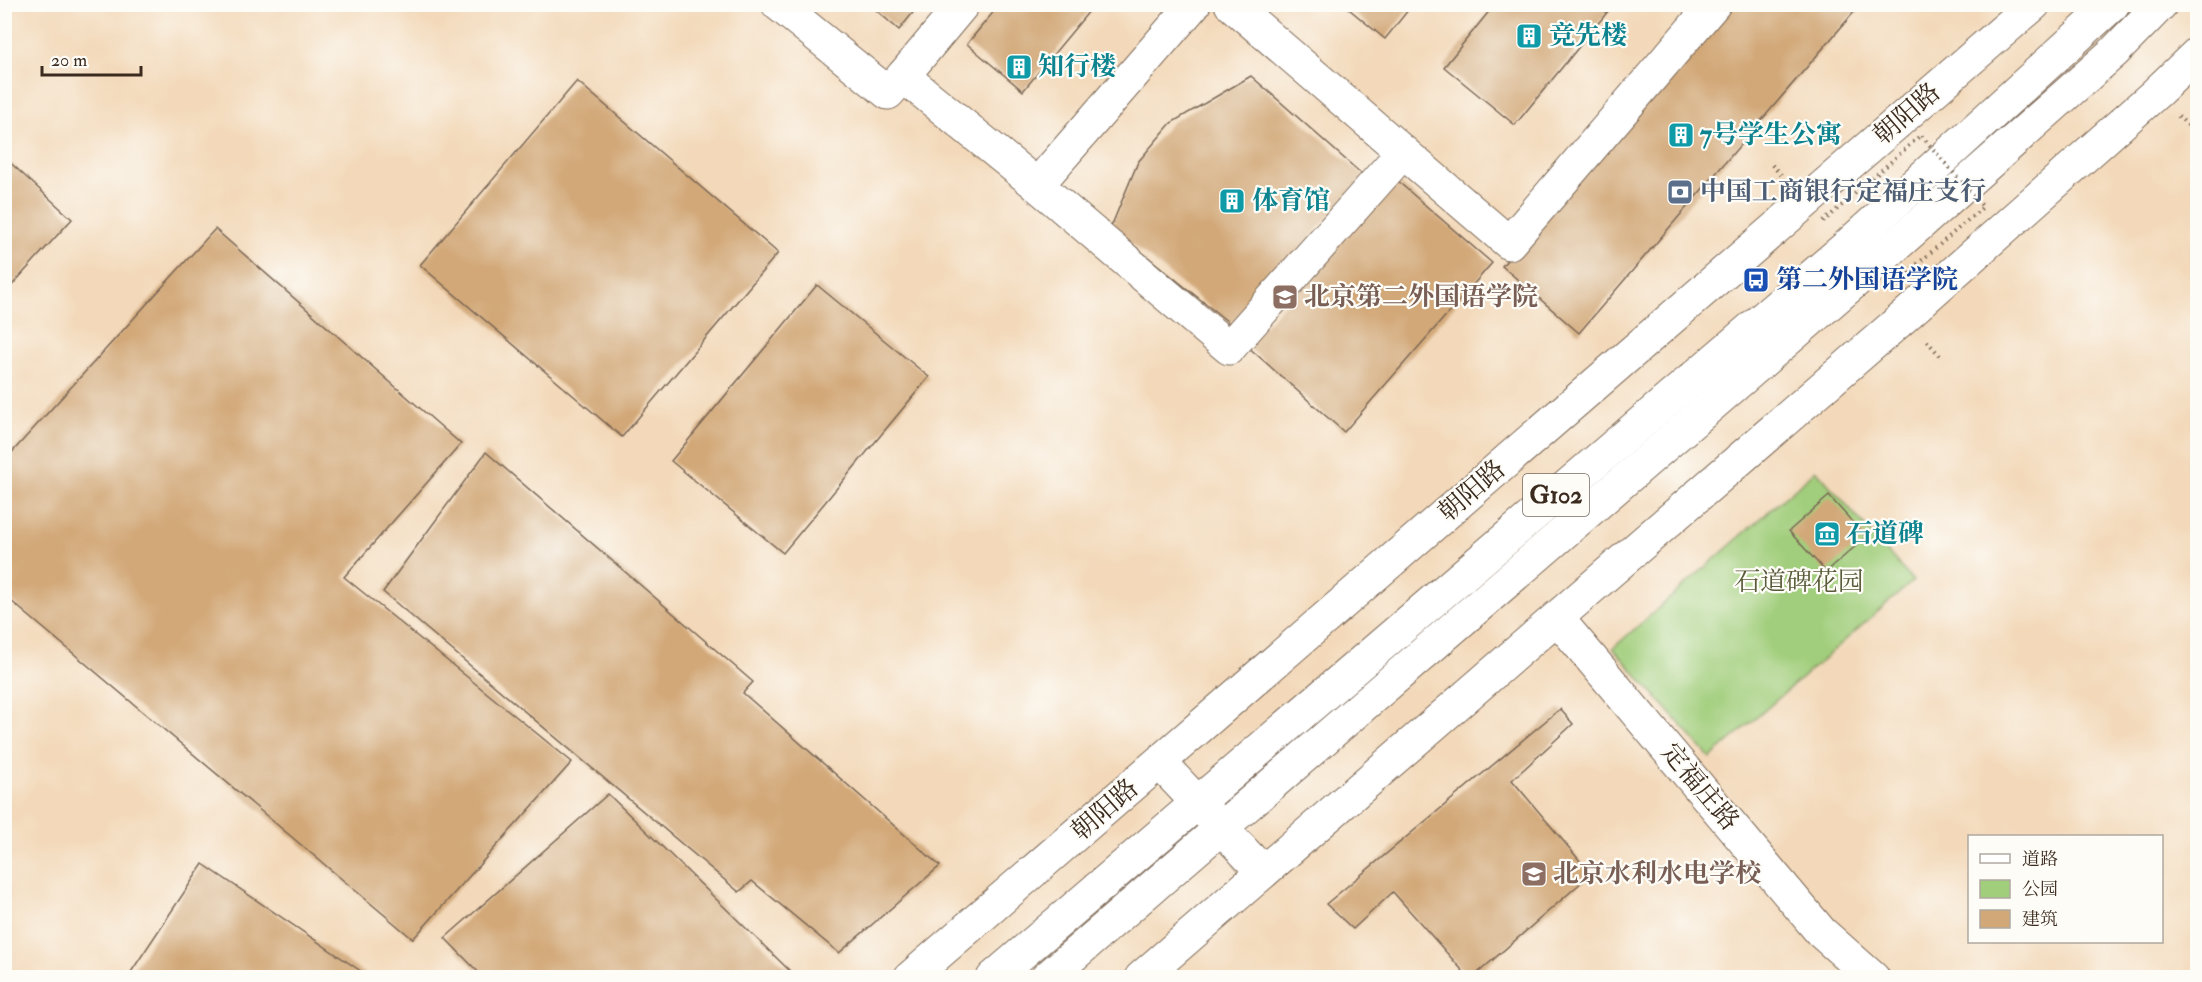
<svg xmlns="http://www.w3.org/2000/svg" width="2202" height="982" font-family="'IM FELL Double Pica','Noto Serif SC',serif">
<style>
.green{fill:#a1ce7b;stroke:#6e7c4c;stroke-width:1.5}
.building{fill:#d2a878}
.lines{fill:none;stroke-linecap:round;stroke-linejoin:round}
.minor-casing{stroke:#7b6755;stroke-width:35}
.highway-casing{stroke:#7b6755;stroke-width:35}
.path{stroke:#7b6755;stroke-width:4;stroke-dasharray:1.5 4.5;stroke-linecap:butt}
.minor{stroke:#fff;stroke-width:33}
.highway{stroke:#fff;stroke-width:33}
.path-bridge{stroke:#7b6755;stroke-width:4;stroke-dasharray:1.5 4.5;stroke-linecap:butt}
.labels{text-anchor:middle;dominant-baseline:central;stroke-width:4.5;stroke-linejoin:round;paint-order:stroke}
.shield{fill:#fdfcf7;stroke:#75695f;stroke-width:1.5}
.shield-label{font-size:24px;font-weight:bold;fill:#3b2a1e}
.culture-label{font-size:26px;font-weight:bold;fill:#0d838f;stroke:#fdfcf7;text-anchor:start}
.street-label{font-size:26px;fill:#3b2a1e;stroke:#fdfcf7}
.service-label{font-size:26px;font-weight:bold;fill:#4e5e75;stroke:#fdfcf7;text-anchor:start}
.transit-label{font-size:26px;font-weight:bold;fill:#164399;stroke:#fdfcf7;text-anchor:start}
.education-label{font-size:26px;font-weight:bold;fill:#785e54;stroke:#fdfcf7;text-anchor:start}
.park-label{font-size:26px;fill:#5a5b3a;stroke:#fdfcf7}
</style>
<rect width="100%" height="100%" fill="#fdfcf7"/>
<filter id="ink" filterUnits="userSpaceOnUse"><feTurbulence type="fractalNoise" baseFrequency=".0167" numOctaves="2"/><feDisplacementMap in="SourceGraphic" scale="12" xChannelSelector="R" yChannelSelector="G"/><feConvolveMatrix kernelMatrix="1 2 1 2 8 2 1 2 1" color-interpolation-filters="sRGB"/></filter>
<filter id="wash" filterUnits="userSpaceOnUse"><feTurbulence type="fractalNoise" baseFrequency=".008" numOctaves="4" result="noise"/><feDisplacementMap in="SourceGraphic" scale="24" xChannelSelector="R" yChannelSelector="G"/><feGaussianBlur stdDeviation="1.35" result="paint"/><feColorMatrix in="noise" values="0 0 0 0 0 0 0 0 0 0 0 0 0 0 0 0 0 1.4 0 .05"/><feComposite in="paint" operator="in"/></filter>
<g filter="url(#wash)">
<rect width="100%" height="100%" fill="#f3d9ba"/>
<path class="green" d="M 1816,470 L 1913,581 L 1710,758 L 1613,648 Z"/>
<g id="blocks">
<g class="building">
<path d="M 869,4 L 920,4 L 899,30 Z"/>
<path d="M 1000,4 L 1095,4 L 1023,91 L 967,44 Z"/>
<path d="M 1343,4 L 1413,4 L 1385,39 Z"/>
<path d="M 1495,4 L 1614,4 L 1515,125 L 1444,67 Z"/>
<path d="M 1726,4 L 1861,4 L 1579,333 L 1502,266 Z"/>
<path d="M 1251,76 L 1364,176 L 1233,326 L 1111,227 L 1138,162 L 1171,123 Z"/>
<path d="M 577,81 L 778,253 L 622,437 L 420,265 Z"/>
<path d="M 4,157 L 72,219 L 4,294 Z"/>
<path d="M 1394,178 L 1492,263 L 1344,432 L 1247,346 Z"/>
<path d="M 215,229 L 461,444 L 344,577 L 572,762 L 413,939 L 4,595 L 4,461 Z"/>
<path d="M 817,285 L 929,377 L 783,553 L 671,461 Z"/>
<path d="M 486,452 L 753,682 L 743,693 L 940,866 L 839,953 L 752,881 L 739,892 L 383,592 Z"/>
<path d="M 1829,496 L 1866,537 L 1826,572 L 1789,531 Z"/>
<path d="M 1560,709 L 1573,724 L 1512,780 L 1591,874 L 1472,978 L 1469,978 L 1393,892 L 1353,929 L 1326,904 Z"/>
<path d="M 608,794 L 790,971 L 784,978 L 484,978 L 445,938 Z"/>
<path d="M 203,864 L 371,978 L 127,978 Z"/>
</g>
</g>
</g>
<g filter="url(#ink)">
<use href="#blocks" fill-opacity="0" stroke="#7b6755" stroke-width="1.5"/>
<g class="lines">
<defs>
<g id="minor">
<path d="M 778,4 L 888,93 L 903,76 L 1037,185 L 1229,348 L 1403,152 L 1231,4"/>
<path d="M 903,76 L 963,4"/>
<path d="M 1403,152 L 1509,243 L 1714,4"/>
<path d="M 1037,185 L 1194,4"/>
<path d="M 1557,618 L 1821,932 L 1873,978"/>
<path d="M 1160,763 L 1263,872"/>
<path d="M 910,978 L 2034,4"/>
<path d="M 1141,978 L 1905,316 L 2156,93 L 2198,53"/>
</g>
<g id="highway">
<path d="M 993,978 L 1845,248 L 2113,4"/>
<path d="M 1047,978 L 1866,272 L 2114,52 L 2161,4"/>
</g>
</defs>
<use href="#minor" class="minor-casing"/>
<use href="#highway" class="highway-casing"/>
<g class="path">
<path d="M 2178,116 L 2193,130"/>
<path d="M 1772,165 L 1783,177"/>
<path d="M 1927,341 L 1942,358"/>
</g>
<use href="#minor" class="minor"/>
<use href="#highway" class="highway"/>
<path class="path-bridge" d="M 1823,222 L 1921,135 L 1983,207 L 1884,293"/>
</g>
</g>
<defs>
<symbol id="building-square" viewBox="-11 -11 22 22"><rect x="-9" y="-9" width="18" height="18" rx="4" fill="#0f9aa8" stroke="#fdfcf7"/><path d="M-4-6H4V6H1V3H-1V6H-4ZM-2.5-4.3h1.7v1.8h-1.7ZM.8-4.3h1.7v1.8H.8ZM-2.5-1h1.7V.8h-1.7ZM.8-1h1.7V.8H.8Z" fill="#fff"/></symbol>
<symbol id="bank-square" viewBox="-11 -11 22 22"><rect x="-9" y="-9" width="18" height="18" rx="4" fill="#5c6f8a" stroke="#fdfcf7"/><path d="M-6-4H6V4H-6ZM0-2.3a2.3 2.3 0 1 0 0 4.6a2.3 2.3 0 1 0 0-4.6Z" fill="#fff"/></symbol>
<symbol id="bus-square" viewBox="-11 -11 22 22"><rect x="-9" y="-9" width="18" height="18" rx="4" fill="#1a4fb4" stroke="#fdfcf7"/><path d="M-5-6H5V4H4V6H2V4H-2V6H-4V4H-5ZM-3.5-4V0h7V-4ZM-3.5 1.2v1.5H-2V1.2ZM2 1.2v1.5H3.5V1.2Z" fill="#fff"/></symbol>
<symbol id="university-square" viewBox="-11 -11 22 22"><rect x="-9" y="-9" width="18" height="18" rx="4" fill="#8d6e63" stroke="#fdfcf7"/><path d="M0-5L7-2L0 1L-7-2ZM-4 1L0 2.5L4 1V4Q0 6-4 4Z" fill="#fff"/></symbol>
<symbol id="museum-square" viewBox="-11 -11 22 22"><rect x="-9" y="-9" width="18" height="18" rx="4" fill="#0f9aa8" stroke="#fdfcf7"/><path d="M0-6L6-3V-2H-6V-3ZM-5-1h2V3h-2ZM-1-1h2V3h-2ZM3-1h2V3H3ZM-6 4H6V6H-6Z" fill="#fff"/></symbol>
<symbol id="school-square" viewBox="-11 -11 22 22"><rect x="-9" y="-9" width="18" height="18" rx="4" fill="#8d6e63" stroke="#fdfcf7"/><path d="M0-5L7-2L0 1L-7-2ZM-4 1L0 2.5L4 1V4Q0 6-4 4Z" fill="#fff"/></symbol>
</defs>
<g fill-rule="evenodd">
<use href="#building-square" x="1514" y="21" width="30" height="30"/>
<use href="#building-square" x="1004" y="52" width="30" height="30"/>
<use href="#building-square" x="1666" y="120" width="30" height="30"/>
<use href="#bank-square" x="1665" y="177" width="30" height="30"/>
<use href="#building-square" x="1217" y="186" width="30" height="30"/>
<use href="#bus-square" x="1741" y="265" width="30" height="30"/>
<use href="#university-square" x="1270" y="282" width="30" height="30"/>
<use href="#museum-square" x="1812" y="519" width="30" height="30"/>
<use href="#school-square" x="1519" y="859" width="30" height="30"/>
</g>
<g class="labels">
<rect class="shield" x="1523" y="474" width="66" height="42" rx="4.5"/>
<g class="shield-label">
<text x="1556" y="495">G102</text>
</g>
<g class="culture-label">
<text x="1549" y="36">竞先楼</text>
<text x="1038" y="67">知行楼</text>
<text x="1700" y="135">7号学生公寓</text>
<text x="1252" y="201">体育馆</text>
<text x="1846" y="534">石道碑</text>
</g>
<g class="street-label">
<text transform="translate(1907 114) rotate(-41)">朝阳路</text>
<text transform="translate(1472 491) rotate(-41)">朝阳路</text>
<text transform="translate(1700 787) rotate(50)">定福庄路</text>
<text transform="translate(1105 810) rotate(-41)">朝阳路</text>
</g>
<g class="service-label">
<text x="1700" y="192">中国工商银行定福庄支行</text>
</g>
<g class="transit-label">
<text x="1776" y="280">第二外国语学院</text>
</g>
<g class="education-label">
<text x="1304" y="297">北京第二外国语学院</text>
<text x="1553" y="874">北京水利水电学校</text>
</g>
<g class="park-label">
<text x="1799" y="582">石道碑花园</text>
</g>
</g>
<rect width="2202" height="982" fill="none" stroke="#fdfcf7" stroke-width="24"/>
<rect x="1968" y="835" width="195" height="108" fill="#fdfcf7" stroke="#afa8a0" stroke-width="1.5"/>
<rect x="1980" y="854" width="30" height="9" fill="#ffffff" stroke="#afa8a0" stroke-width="1.5"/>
<text x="2022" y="865" font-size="18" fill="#3b2a1e">道路</text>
<rect x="1980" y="880" width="30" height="18" fill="#a1ce7b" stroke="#afa8a0" stroke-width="1.5"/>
<text x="2022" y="895" font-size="18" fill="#3b2a1e">公园</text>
<rect x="1980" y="910" width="30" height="18" fill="#d2a878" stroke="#afa8a0" stroke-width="1.5"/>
<text x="2022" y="925" font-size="18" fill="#3b2a1e">建筑</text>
<path d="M42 66v9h99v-9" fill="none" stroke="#3b2a1e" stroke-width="3"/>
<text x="51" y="66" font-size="18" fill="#3b2a1e" stroke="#fdfcf7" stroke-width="4.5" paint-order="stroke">20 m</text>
</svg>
